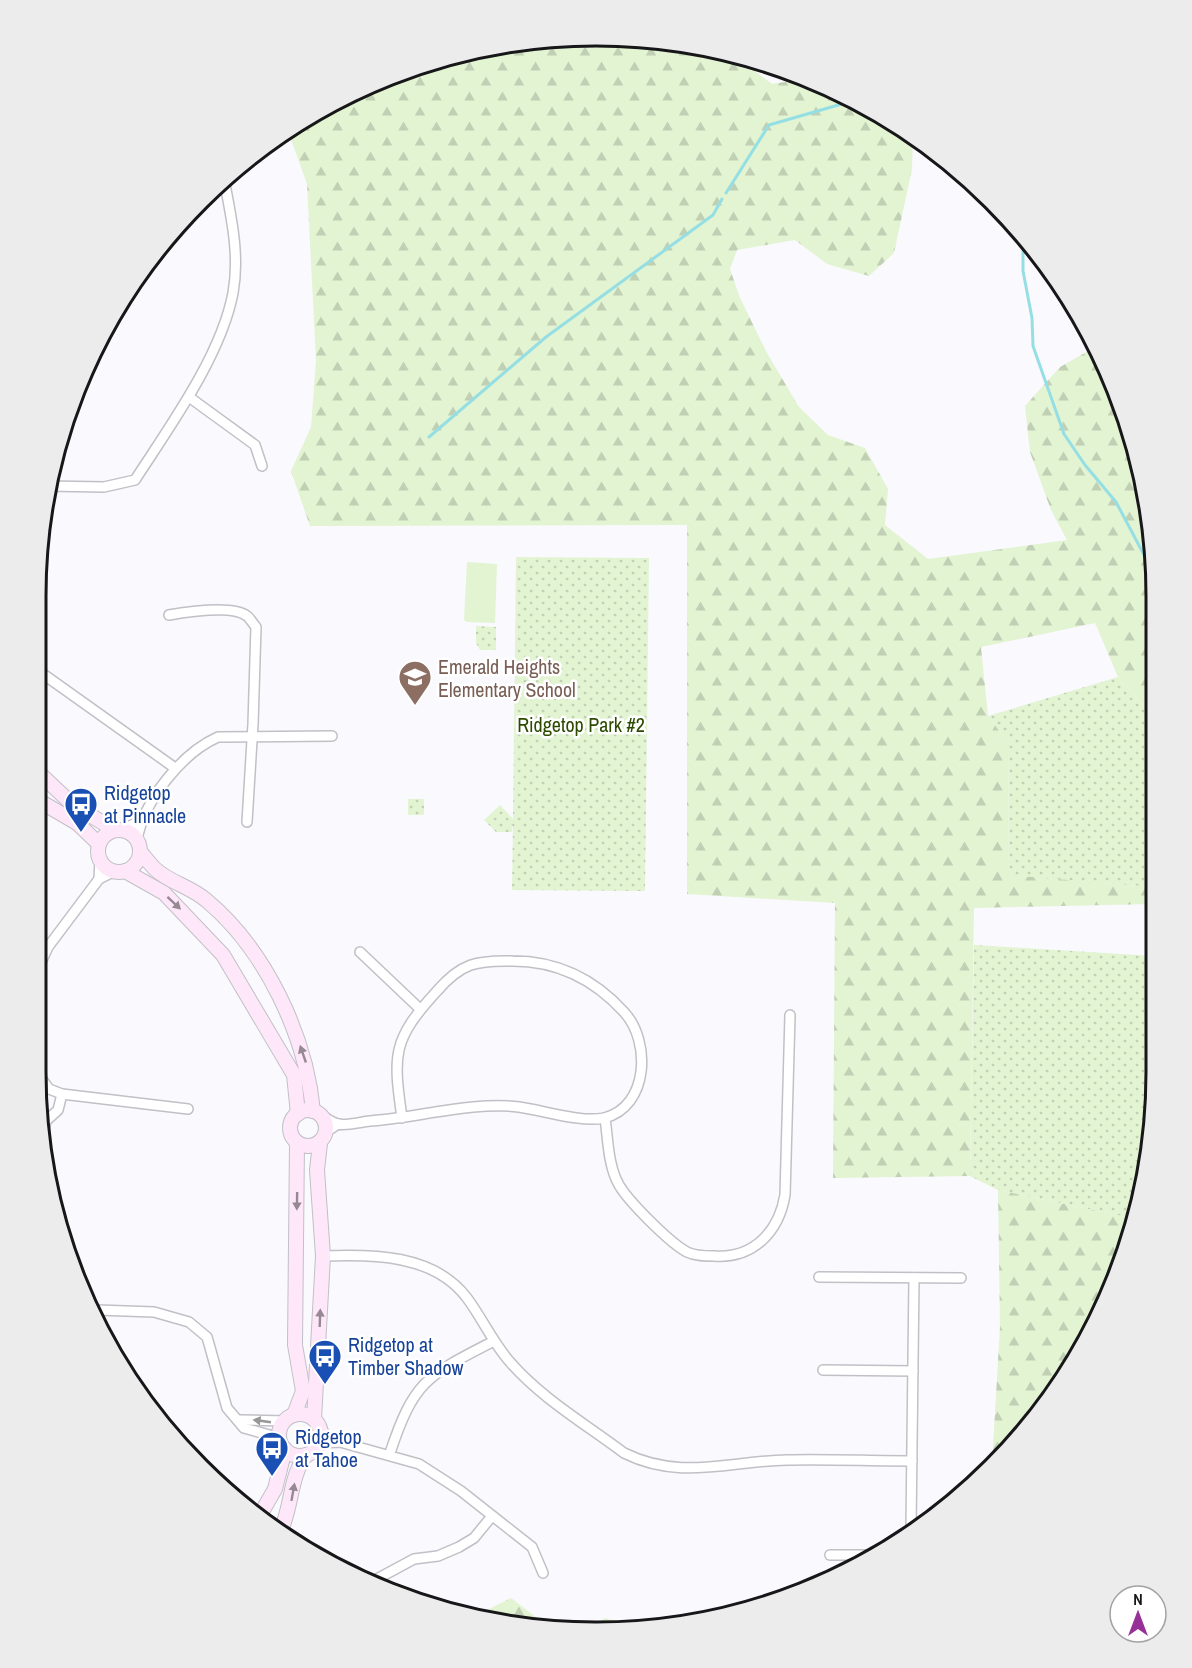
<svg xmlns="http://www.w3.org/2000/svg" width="1192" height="1668" font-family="'Archivo Narrow',sans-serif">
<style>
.grass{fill:url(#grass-dots)}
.forest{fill:url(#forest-firs)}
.pitch{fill:#e2f4d2}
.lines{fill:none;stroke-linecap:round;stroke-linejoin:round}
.stream{stroke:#95dfe4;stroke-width:3}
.minor-casing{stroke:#c1c0c7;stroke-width:12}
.secondary-casing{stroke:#c1c0c7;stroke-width:16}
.minor{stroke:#fff;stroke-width:9}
.secondary{stroke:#fde7f8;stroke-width:14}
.oneway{fill:#968994}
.oneway2{fill:#979798}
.labels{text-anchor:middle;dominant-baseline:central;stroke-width:5;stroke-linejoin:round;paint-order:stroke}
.education-label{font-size:20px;fill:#785e54;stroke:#fff;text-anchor:start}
.park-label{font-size:20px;fill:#2d4b00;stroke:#fff}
.transit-label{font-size:20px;fill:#164399;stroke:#fff;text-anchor:start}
.rim{fill:none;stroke:#171719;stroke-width:3}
</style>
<defs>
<pattern id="grass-dots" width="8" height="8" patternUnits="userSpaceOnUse" patternTransform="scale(1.5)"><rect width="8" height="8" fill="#e2f4d2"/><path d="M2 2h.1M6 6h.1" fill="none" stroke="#c1d0b4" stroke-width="1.8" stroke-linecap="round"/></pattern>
<pattern id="forest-firs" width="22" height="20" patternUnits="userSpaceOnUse" patternTransform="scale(1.5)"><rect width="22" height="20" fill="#e2f4d2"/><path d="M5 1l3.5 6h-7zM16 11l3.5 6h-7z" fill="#c1d0b4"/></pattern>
</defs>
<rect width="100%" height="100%" fill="#faf9fe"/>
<g class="grass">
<path d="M 516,557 L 649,558 L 645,891 L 512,890 L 513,823 L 512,832 L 496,832 L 484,820 L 500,805 L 513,819 Z"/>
<path d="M 476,626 L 496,627 L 496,650 L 480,650 L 476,643 Z"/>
<path d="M 1118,677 L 1152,715 L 1153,887 L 1008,876 L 1009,744 L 988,716 Z"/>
<rect x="408" y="799" width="16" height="16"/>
<path d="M 974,945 L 1154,956 L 1155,1108 L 1136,1219 L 998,1190 L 970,1176 Z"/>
</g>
<g class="forest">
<path d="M 633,37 L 741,55 L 748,66 L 772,84 L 804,79 L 844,94 L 913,137 L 912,169 L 894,253 L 869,276 L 827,264 L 795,240 L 737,250 L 730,269 L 740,298 L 767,353 L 799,407 L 828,435 L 865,448 L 888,489 L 885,525 L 928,559 L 1067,540 L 1051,510 L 1030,452 L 1025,406 L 1060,367 L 1097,346 L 1151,523 L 1152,715 L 1118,677 L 1095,623 L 981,647 L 988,716 L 1009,744 L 1008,875 L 1153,887 L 1154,904 L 974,908 L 970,1176 L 833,1178 L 835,903 L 687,894 L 687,525 L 310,526 L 291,471 L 311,427 L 316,360 L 307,184 L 288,131 C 354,84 442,53 523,41 C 558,36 597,38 633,37 Z"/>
<path d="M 998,1190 L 1136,1219 L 1098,1320 L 1040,1413 L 992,1464 L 1000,1326 Z"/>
<path d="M 511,1598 L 549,1627 L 523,1627 L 479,1614 Z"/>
<path d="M 605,1618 L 635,1627 L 591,1627 Z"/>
</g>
<path class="pitch" d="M 467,562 L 497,564 L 495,623 L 467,622 L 464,620 Z"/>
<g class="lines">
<g class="stream">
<path d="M 726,193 L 769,125 L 842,104 L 858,103"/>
<path d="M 1023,236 L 1023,271 L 1032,318 L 1033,346 L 1064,434 L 1085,465 L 1116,502 L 1151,568"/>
<path d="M 429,437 L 546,337 L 713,215 L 722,199"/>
</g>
<defs>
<g id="minor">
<path d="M 189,397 L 255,445 L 262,466"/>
<path d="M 47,486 L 104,487 L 135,480 C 170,426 221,356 233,293 C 240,255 231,216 224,179"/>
<path d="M 169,615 C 187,612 233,605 247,616 C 250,618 253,624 256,627 L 253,724 L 247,822"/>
<path d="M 36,669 L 175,768"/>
<path d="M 121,830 L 140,821"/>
<path d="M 137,840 C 144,800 182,753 218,737 L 332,736"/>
<path d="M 99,879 L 100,860"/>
<path d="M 36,907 L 39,903 L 36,879"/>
<path d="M 360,952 L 420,1009"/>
<path d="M 36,973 L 48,947 L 99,879 L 115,871"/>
<path d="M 36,1071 L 49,1089 L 62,1094 L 188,1109"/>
<path d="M 322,1116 C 326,1118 333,1123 338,1124 C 347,1126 360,1122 370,1121 C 415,1118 475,1101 519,1107 C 542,1110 581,1123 604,1118 C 649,1107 651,1041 624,1012 C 594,979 558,961 513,961 C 477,960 461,963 437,991 C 392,1040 393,1054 402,1118"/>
<path d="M 605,1118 C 608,1139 608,1166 619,1185 C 629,1202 670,1243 687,1252 C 695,1256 705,1256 714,1256 C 754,1259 779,1231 785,1195 L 790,1015"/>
<path d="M 44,1130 L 46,1121 L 58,1110 L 62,1094"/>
<path d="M 326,1132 L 338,1124"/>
<path d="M 323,1256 C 372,1254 434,1254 467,1298 C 482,1318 493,1343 510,1362 C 541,1398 587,1425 624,1453 C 681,1481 728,1461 787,1460 C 828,1459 870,1461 912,1461"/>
<path d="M 819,1277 L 961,1278"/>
<path d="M 97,1310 L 154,1312 L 189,1322 L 207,1337 L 227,1408 L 244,1428 L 280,1438"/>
<path d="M 823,1370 L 913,1371"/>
<path d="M 239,1420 L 285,1421"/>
<path d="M 321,1430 L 332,1440"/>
<path d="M 320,1443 L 340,1442 L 419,1464 L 461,1491 L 532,1547 L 543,1573"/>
<path d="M 390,1453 C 414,1380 428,1375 494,1341"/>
<path d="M 911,1527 L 914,1278"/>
<path d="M 830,1555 L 866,1555"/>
<path d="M 375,1580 L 414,1559 L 438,1556 L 459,1547 L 474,1538 L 492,1516"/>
</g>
<g id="secondary">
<path d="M 36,770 L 73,805 L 115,830"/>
<path d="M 36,799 L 77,823 L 99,844"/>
<circle cx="119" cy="851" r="21"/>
<path d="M 140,852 C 145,857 150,864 155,869 C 169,882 191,887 206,900 C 265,949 306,1035 313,1111"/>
<path d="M 125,871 L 164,893 L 223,955 L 294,1075 L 298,1114"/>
<circle cx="308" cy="1128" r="18"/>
<circle cx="300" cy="1435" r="21"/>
<path d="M 294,1415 L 303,1391 L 295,1345 L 297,1143"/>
<path d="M 314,1419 L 323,1256 L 317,1170 L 320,1143"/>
<path d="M 260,1515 L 275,1489 L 285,1449"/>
<path d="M 281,1530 C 292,1506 290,1476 306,1455"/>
</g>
</defs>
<use href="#minor" class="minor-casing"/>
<use href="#secondary" class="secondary-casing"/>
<use href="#minor" class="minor"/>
<use href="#secondary" class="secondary"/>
</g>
<defs><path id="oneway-solid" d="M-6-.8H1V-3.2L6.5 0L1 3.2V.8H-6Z" transform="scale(1.5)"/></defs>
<g class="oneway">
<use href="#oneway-solid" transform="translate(174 903) rotate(43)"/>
<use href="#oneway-solid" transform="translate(303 1054) rotate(-109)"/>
<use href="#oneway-solid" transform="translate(297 1201) rotate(91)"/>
<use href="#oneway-solid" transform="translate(320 1318) rotate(-88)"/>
<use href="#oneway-solid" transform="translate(293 1492) rotate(-80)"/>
</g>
<use class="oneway2" href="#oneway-solid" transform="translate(262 1421) rotate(-172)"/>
<defs>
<symbol id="school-pin" viewBox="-11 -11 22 30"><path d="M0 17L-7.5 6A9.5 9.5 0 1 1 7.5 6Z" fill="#8d6e63" stroke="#fff"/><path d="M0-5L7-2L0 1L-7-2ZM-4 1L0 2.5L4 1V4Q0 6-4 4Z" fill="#fff"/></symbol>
<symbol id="bus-pin" viewBox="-11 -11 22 30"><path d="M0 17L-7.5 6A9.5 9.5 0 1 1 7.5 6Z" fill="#1a4fb4" stroke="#fff"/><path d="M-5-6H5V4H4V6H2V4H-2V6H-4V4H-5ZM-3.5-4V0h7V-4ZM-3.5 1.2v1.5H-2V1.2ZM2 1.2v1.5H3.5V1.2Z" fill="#fff"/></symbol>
</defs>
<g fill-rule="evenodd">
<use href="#school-pin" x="396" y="658" width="38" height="52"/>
<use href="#bus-pin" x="62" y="785" width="38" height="52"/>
<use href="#bus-pin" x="306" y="1337" width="38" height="52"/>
<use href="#bus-pin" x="253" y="1429" width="38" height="52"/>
</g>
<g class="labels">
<g class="education-label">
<text x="438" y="666">Emerald Heights<tspan x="438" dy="23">Elementary School</tspan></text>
</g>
<g class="park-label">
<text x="581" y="724">Ridgetop Park #2</text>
</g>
<g class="transit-label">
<text x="104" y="792">Ridgetop<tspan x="104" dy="23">at Pinnacle</tspan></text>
<text x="348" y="1344">Ridgetop at<tspan x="348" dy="23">Timber Shadow</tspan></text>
<text x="295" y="1436">Ridgetop<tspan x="295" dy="23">at Tahoe</tspan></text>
</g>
</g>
<path d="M0 0H1192V1668H0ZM596 46H596A550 550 0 0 1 1146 596V1072A550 550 0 0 1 596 1622H596A550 550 0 0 1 46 1072V596A550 550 0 0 1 596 46Z" fill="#ececed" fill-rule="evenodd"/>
<path class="rim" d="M596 46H596A550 550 0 0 1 1146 596V1072A550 550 0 0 1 596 1622H596A550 550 0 0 1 46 1072V596A550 550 0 0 1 596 46Z"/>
<g transform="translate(1138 1614)"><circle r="28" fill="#ffffff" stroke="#a2a2a3" stroke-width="1.5"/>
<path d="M0-4.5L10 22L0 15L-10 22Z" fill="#963197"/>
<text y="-9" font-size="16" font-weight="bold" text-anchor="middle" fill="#171719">N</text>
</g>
</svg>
